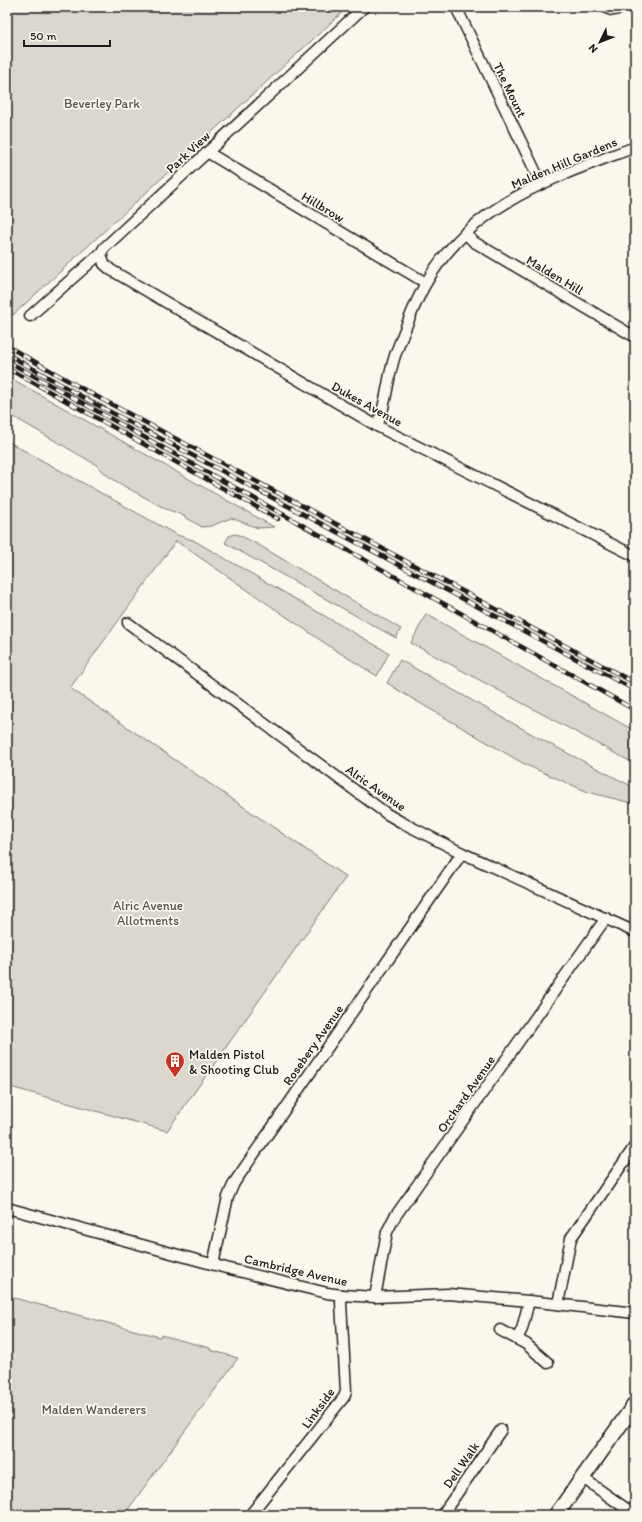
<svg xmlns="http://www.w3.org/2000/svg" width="642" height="1522" font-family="Itim,sans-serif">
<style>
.green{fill:#dad7ce;stroke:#7b7a75}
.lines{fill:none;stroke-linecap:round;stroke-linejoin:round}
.street-casing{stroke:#1c1c1c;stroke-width:13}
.secondary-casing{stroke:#1c1c1c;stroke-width:17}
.street{stroke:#fbf7ec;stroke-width:10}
.secondary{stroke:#fbf7ec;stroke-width:14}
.rail-casing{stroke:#1c1c1c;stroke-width:4.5}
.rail{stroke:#fbf7ec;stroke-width:3;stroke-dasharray:9;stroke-linecap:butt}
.labels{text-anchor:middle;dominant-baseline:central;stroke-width:3.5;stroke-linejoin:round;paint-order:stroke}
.street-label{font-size:13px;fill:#1c1c1c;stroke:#fbf7ec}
.park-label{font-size:13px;fill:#555451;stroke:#fbf7ec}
.poi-label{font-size:13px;fill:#1c1c1c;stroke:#fbf7ec;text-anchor:start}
</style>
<rect width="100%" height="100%" fill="#fbf7ec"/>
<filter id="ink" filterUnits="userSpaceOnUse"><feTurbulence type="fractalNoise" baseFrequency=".025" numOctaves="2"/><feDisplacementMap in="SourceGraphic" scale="8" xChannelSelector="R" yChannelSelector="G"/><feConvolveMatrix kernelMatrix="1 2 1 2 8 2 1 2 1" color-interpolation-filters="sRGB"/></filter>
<g filter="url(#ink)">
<g class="green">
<path d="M 7,7 L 348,7 L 13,315 L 7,312 Z"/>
<path d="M 7,376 L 274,527 L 258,528 L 231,518 L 211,526 L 202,527 L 180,514 L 166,509 L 124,486 L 108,476 L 95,464 L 7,413 Z"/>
<path d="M 7,441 L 177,535 L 193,540 L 389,653 L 377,676 L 332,648 L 176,541 L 70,688 L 346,877 L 167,1131 L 7,1086 Z"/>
<path d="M 234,534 L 239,535 L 257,544 L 401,629 L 396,638 L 225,543 L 229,536 Z"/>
<path d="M 426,614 L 635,731 L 635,764 L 411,643 Z"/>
<path d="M 400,660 L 548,743 L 635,788 L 635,804 L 588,792 L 526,765 L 406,695 L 387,683 Z"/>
<path d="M 7,1296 L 160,1337 L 161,1335 L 210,1348 L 210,1350 L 238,1358 L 124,1515 L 7,1515 Z"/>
</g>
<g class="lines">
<defs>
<g id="street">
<path d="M 456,7 L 541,183"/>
<path d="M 605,7 C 612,12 616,10 624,7"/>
<path d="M 207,152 L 426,283"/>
<path d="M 465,233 L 474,242 L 486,249 L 635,337"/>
<path d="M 101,253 L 104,264 L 111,270 L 377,426 L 635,556"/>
<path d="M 30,316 L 101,253 L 104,248 L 364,7"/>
<path d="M 377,426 C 388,402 387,374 397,350 C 406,327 414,304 426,283 C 472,202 554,178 635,147"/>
<path d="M 128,623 L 387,814 L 401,822 L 462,853 L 635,932"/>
<path d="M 7,1208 L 226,1268 L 327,1293 L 342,1295 L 375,1297 L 448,1294 L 529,1301 L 635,1313"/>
<path d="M 213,1264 L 228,1197 L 234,1183 L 462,853"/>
<path d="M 375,1297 L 387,1232 L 394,1218 L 606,918"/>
<path d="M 558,1304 L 571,1238 L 635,1146"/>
<path d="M 500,1330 L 526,1344 L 548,1363"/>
<path d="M 517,1339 L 522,1329 L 529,1301"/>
<path d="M 583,1478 L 635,1515"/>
<path d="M 250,1515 L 344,1397 L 346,1391 L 341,1303 L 342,1295"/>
<path d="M 442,1515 L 501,1430"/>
</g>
<path id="secondary" d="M 556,1515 L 635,1404"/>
</defs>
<use href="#street" class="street-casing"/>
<use href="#secondary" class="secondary-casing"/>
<use href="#street" class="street"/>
<use href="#secondary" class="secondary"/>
<defs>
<g id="rail">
<path d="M 7,346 L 90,393 L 635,683"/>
<path d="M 7,354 L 88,400 L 635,690"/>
<path d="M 7,361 L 635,710"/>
<path d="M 7,368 L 278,519"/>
</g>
</defs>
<use href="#rail" class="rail-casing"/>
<use href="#rail" class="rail"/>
</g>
</g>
<defs>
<symbol id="building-pin" viewBox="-11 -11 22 30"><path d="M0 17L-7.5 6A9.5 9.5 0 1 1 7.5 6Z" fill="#c8321e" stroke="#fbf7ec"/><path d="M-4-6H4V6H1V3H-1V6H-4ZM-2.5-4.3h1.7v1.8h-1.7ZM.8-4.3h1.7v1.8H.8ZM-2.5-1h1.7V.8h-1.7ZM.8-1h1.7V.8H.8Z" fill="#fff"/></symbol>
</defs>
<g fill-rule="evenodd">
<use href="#building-pin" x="164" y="1050" width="22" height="30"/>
</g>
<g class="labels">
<g class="street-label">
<text transform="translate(510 90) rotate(64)">The Mount</text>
<text transform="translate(188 152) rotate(-43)">Park View</text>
<text transform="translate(564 163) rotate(-23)">Malden Hill Gardens</text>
<text transform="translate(323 207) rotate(31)">Hillbrow</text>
<text transform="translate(555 275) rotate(31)">Malden Hill</text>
<text transform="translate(367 404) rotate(29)">Dukes Avenue</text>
<text transform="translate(376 788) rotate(35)">Alric Avenue</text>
<text transform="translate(313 1045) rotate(-55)">Rosebery Avenue</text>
<text transform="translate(466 1094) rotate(-55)">Orchard Avenue</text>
<text transform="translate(296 1270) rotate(13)">Cambridge Avenue</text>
<text transform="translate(318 1408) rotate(-54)">Linkside</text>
<text transform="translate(461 1465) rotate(-55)">Dell Walk</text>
</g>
<g class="park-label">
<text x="102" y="103">Beverley Park</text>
<text x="148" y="905">Alric Avenue<tspan x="148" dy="15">Allotments</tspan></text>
<text x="94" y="1409">Malden Wanderers</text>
</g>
<g class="poi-label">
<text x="189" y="1054">Malden Pistol<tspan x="189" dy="15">&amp; Shooting Club</tspan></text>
</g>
</g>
<rect width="642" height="1522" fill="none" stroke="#fbf7ec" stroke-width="24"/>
<rect x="12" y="12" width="618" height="1498" fill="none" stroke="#1c1c1c" stroke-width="1.5" filter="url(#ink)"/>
<g transform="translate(600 42) rotate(227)" stroke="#fbf7ec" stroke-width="3" paint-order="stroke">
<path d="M0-3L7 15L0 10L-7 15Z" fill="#1c1c1c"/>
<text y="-6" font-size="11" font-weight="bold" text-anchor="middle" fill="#1c1c1c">N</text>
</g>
<path d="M24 40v6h86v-6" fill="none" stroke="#1c1c1c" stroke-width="2"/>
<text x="30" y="40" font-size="12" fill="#1c1c1c" stroke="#fbf7ec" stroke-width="3" paint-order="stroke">50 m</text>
</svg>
